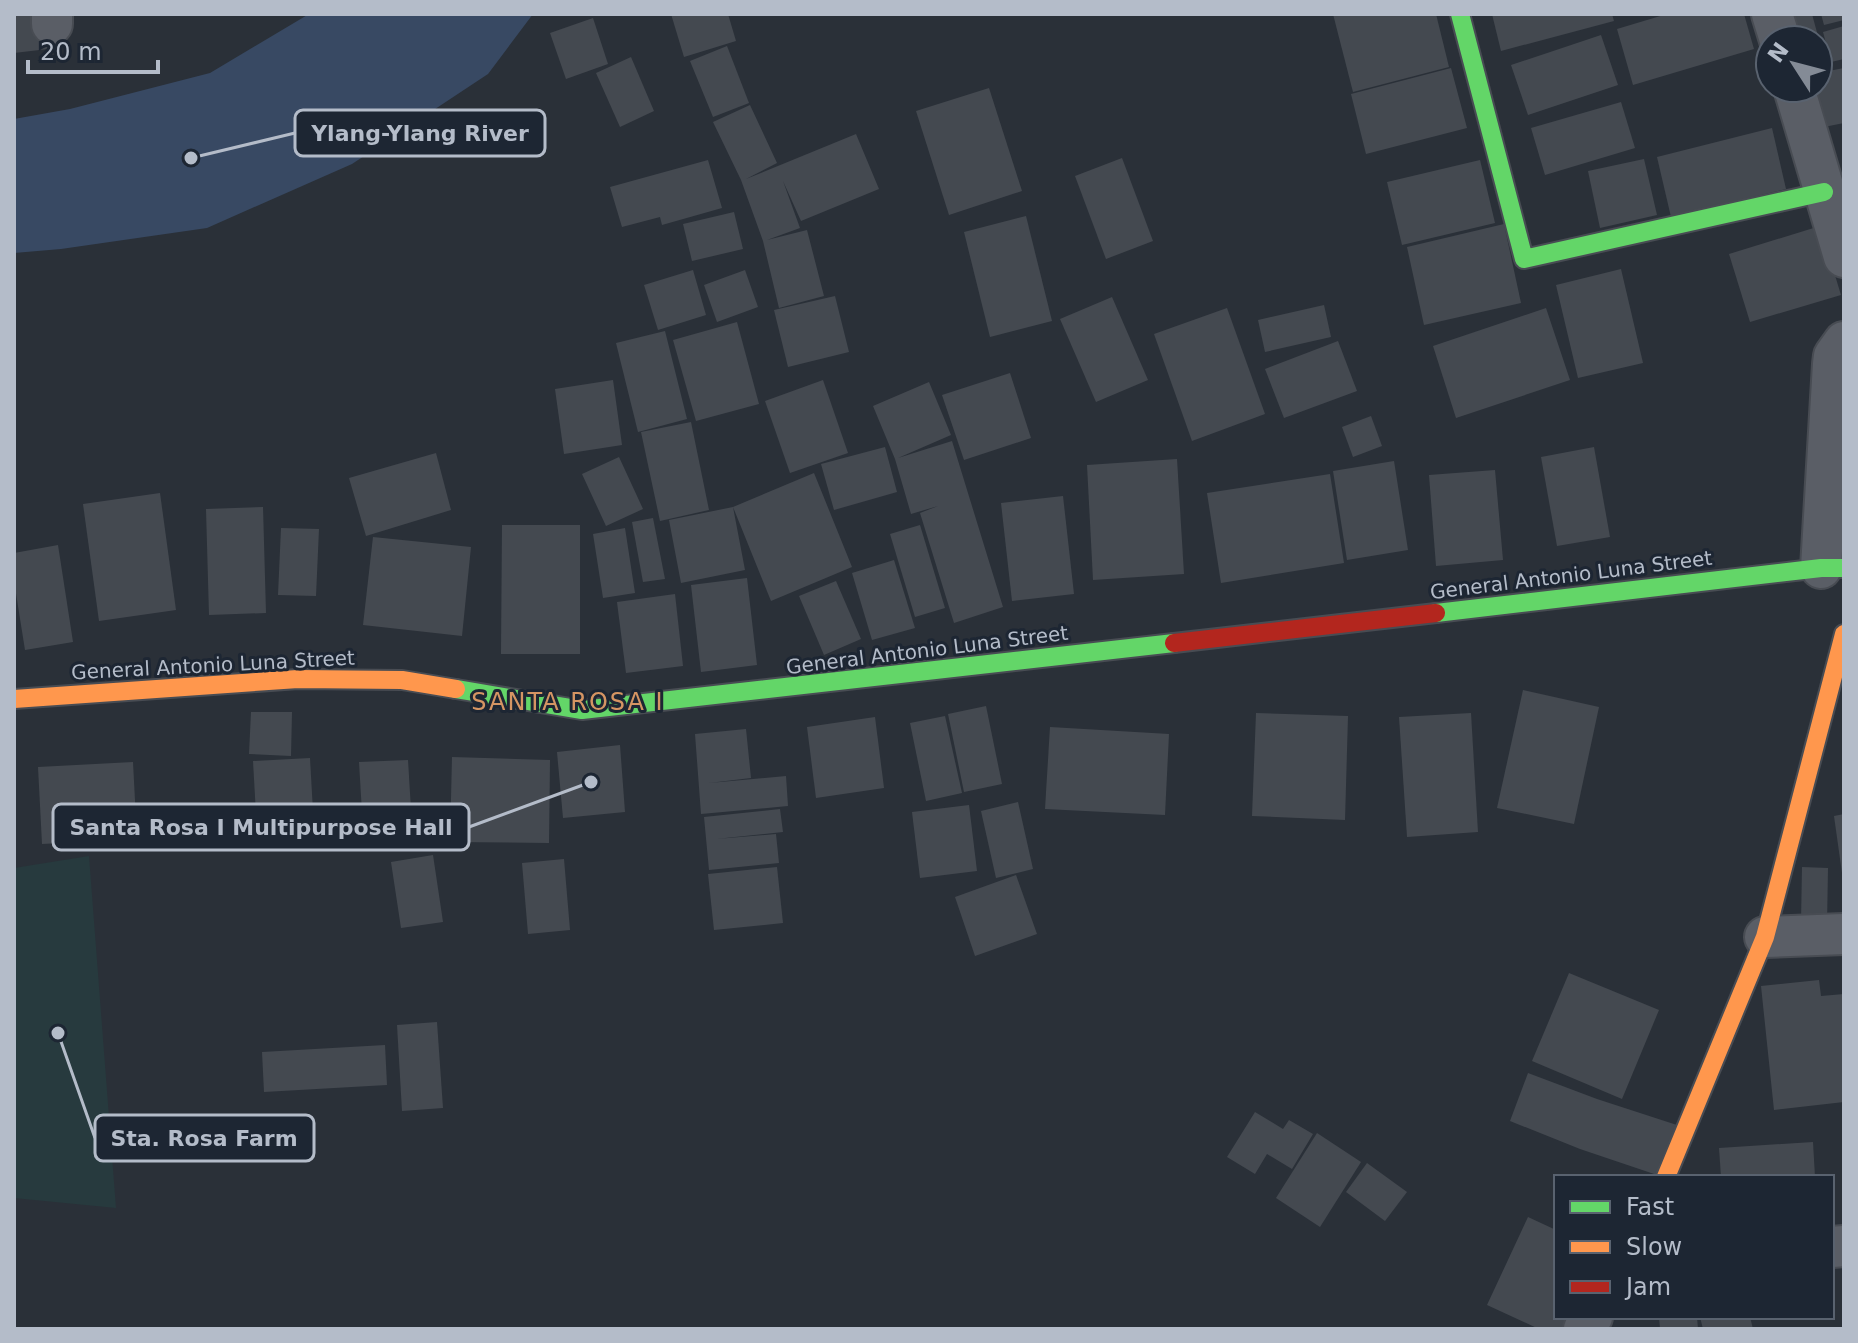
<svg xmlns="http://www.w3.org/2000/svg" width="1858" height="1343" font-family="'DejaVu Sans',sans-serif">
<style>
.green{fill:#273a3e}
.water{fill:#384963}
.building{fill:#444950}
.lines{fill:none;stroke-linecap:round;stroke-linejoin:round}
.street-casing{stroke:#484c53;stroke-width:44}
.fast-casing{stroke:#484c53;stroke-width:22}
.slow-casing{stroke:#484c53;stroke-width:22}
.jam-casing{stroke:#484c53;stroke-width:22}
.street{stroke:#5a5e66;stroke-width:40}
.fast{stroke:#63d668;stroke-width:18}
.slow{stroke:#ff974d;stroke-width:18}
.jam{stroke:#b3261e;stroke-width:18}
.labels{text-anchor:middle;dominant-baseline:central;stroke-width:6;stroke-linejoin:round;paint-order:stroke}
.street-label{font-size:20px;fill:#b4bcc9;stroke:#1d2633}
.quarter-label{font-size:24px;letter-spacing:2px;fill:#d59563;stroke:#1d2633}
.leader{fill:none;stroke:#b4bcc9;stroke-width:3}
.callout-dot{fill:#b4bcc9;stroke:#1d2633;stroke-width:3}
.callout{fill:#1d2633;stroke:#b4bcc9;stroke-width:3}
.callout-label{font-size:22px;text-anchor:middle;font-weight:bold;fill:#b4bcc9}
</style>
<rect width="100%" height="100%" fill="#2a3038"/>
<path class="green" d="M 89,856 L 116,1208 L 14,1198 L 14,868 Z"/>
<path class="water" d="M 309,14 L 533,14 L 488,74 L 352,164 L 207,228 L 61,249 L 14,253 L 14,119 L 70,109 L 210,73 Z"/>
<g class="building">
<path d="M 14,14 L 44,14 L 48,49 L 14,53 Z"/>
<path d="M 671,14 L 728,14 L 736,41 L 684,57 Z"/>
<path d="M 1333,14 L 1436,14 L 1449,67 L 1353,92 Z"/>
<path d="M 1492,14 L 1612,14 L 1614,21 L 1501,51 Z"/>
<path d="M 1667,14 L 1744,14 L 1754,49 L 1633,85 L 1617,29 Z"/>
<path d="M 1784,14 L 1812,14 L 1825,62 L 1818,64 L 1818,40 L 1792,40 Z"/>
<path d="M 1821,14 L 1844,14 L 1844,20 L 1824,25 Z"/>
<path d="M 593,18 L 608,64 L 566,79 L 550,33 Z"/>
<path d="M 1844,26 L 1844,59 L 1831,62 L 1823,32 Z"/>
<path d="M 1601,35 L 1618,85 L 1528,115 L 1511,65 Z"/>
<path d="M 727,46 L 749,103 L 713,117 L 690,61 Z"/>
<path d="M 631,57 L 654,111 L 620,127 L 596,73 Z"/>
<path d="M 1451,68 L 1467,128 L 1366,154 L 1351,94 Z"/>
<path d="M 1844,68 L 1844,123 L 1824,127 L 1816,88 L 1818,73 Z"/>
<path d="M 989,88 L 1022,191 L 949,215 L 916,111 Z"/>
<path d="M 1621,102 L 1635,148 L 1545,175 L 1531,128 Z"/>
<path d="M 750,105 L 777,163 L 746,179 L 856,134 L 879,189 L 801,221 L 783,181 L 800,228 L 767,240 L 807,230 L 824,296 L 779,308 L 763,241 L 741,180 L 713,122 Z"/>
<path d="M 1772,128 L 1786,189 L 1671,217 L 1657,157 Z"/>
<path d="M 1122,158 L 1153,241 L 1106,259 L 1075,176 Z"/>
<path d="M 1644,159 L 1657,215 L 1600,228 L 1588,171 Z"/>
<path d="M 708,160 L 722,208 L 662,225 L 660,217 L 622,227 L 610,187 Z"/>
<path d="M 1480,160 L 1495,223 L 1402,245 L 1387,182 Z"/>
<path d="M 734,212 L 743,249 L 692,261 L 683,224 Z"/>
<path d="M 1026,216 L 1052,321 L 990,337 L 964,232 Z"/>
<path d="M 1504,224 L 1521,303 L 1424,325 L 1407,247 Z"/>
<path d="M 1820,226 L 1841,295 L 1750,322 L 1729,254 Z"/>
<path d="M 1621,269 L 1643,363 L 1578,378 L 1556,285 Z"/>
<path d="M 693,270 L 706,315 L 658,330 L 644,285 Z"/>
<path d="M 745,270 L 758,307 L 717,322 L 704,285 Z"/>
<path d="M 835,296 L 849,352 L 788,367 L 774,310 Z"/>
<path d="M 1112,297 L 1148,380 L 1096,402 L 1060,319 Z"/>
<path d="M 1324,305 L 1331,337 L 1265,352 L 1258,320 Z"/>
<path d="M 1227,308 L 1265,414 L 1192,441 L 1154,334 Z"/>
<path d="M 1546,308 L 1570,380 L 1456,418 L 1433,346 Z"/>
<path d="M 737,322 L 759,404 L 696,421 L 673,340 Z"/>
<path d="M 665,331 L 687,419 L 638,432 L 616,343 Z"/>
<path d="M 1338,341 L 1357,391 L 1284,418 L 1265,369 Z"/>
<path d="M 1010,373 L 1031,438 L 964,460 L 942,395 Z"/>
<path d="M 613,380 L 622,445 L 564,454 L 555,389 Z"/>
<path d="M 823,380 L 848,453 L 790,473 L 765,401 Z"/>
<path d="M 929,382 L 951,435 L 898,458 L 952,441 L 1003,607 L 954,623 L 920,513 L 938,506 L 911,514 L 895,459 L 873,406 Z"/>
<path d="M 1371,416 L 1382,446 L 1353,457 L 1342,427 Z"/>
<path d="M 691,422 L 709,510 L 660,521 L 641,432 Z"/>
<path d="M 885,447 L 897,492 L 834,510 L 821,464 Z"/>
<path d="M 1594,447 L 1610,537 L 1557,546 L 1541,457 Z"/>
<path d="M 436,453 L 451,510 L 366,536 L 349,478 Z"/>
<path d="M 619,457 L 643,509 L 606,526 L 582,474 Z"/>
<path d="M 1177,459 L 1184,574 L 1093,580 L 1087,465 Z"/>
<path d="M 1394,461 L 1408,550 L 1347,560 L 1333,471 Z"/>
<path d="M 1495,470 L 1503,560 L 1436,566 L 1429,475 Z"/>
<path d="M 814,473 L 852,567 L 771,601 L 733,507 L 745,570 L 681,583 L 669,520 L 733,507 Z"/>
<path d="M 1330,474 L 1344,563 L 1221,583 L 1207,493 Z"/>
<path d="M 160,493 L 176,610 L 99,621 L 83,504 Z"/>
<path d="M 1063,496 L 1074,594 L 1012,601 L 1001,503 Z"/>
<path d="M 263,507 L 266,613 L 209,615 L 206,509 Z"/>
<path d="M 653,518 L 665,579 L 643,582 L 632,522 Z"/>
<path d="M 502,525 L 580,525 L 580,654 L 501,654 Z"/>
<path d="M 920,525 L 945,608 L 915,617 L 890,534 Z"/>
<path d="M 281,528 L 319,529 L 316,596 L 278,595 Z"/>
<path d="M 625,528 L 635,593 L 603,598 L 593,534 Z"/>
<path d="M 373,537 L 471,547 L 462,636 L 363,625 Z"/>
<path d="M 58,545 L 73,642 L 25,650 L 14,581 L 14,553 Z"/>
<path d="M 894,560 L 915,628 L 872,640 L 852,573 Z"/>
<path d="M 747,578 L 757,665 L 701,672 L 691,585 Z"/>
<path d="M 836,581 L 861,639 L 824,655 L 799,596 Z"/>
<path d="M 675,594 L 683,666 L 626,673 L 617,602 Z"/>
<path d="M 1523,690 L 1599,707 L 1574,824 L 1497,808 Z"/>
<path d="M 986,706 L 1002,784 L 964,792 L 948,714 Z"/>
<path d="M 251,712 L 292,712 L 291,756 L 249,754 Z"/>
<path d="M 1256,713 L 1348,716 L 1345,820 L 1252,816 Z"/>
<path d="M 1471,713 L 1478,832 L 1407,837 L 1399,717 Z"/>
<path d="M 945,716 L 962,793 L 926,801 L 910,723 Z"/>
<path d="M 875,717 L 884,788 L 816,798 L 807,727 Z"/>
<path d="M 1050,727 L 1169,734 L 1165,815 L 1045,809 Z"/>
<path d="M 746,729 L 751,778 L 709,783 L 786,776 L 788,806 L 701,814 L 695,734 Z"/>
<path d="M 620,745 L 625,812 L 563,818 L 557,752 Z"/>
<path d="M 452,757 L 550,760 L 549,843 L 450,842 Z"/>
<path d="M 310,758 L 314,829 L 257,832 L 253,761 Z"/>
<path d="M 408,760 L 412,826 L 363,830 L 359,762 Z"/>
<path d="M 133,762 L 137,839 L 42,844 L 38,767 Z"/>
<path d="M 1018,802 L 1033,869 L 996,878 L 981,811 Z"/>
<path d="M 969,805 L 977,871 L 920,878 L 912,812 Z"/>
<path d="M 780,809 L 783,832 L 716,839 L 776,834 L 779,863 L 709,870 L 704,817 Z"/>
<path d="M 1844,814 L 1844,873 L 1842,873 L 1834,816 Z"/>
<path d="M 433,855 L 443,922 L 401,928 L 391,862 Z"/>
<path d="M 564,859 L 570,930 L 528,934 L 522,863 Z"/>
<path d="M 777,867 L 783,923 L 714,930 L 708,874 Z"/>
<path d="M 1802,867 L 1828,868 L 1827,924 L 1801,923 Z"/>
<path d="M 1016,875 L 1037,934 L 975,956 L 955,897 Z"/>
<path d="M 1569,973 L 1659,1010 L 1622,1099 L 1532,1061 Z"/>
<path d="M 1819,980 L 1821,996 L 1844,994 L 1844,1102 L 1774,1110 L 1761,986 Z"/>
<path d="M 437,1022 L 443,1108 L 402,1111 L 397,1025 Z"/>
<path d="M 385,1045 L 387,1085 L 264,1092 L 262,1052 Z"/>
<path d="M 1528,1073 L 1597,1099 L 1680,1126 L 1663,1177 L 1580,1149 L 1510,1121 Z"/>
<path d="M 1255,1112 L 1283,1129 L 1289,1120 L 1313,1134 L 1292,1169 L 1267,1154 L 1255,1174 L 1227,1157 Z"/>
<path d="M 1317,1133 L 1361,1162 L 1320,1227 L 1276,1198 Z"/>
<path d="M 1813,1142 L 1815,1177 L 1721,1177 L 1719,1148 Z"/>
<path d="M 1367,1163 L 1407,1192 L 1385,1221 L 1346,1192 Z"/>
<path d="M 1528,1217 L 1556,1230 L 1556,1317 L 1585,1317 L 1580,1329 L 1539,1329 L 1487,1305 Z"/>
<path d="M 1659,1317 L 1697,1317 L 1698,1329 L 1660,1329 Z"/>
<path d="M 1700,1317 L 1750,1317 L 1753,1329 L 1703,1329 Z"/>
</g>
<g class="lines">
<defs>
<g id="street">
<path d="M 52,14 L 52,24"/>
<path d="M 1772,14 L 1780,40"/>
<path d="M 1794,88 L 1844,257"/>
<path d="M 1821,568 L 1833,364 L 1834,356 L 1844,342"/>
<path d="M 1765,937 L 1844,934"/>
<path d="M 1832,1247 L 1844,1246"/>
<path d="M 1584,1329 L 1592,1317"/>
</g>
<g id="fast">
<path d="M 1460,14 L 1524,259 L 1824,192"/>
<path d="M 1436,613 L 1821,568 L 1844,568"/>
<path d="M 456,689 L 582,710 L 1174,643"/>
</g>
<g id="slow">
<path d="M 14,699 L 298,679 L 402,680 L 456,689"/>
<path d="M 1666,1177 L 1765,937 L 1844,634"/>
</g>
<path id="jam" d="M 1174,643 L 1436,613"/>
</defs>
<use href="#street" class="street-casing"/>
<use href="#fast" class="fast-casing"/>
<use href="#slow" class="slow-casing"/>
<use href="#jam" class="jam-casing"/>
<use href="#street" class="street"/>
<use href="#fast" class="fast"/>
<use href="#slow" class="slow"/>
<use href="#jam" class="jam"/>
</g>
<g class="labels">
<g class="street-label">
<text transform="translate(1571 575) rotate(-7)">General Antonio Luna Street</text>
<text transform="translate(927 650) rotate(-7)">General Antonio Luna Street</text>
<text transform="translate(213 665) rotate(-3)">General Antonio Luna Street</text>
</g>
<g class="quarter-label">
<text x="568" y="702">SANTA ROSA I</text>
</g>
</g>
<path class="leader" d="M191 158L295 133M591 782L469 827M58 1033L95 1138"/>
<g class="callout-dot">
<circle cx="191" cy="158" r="8"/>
<circle cx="591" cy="782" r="8"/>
<circle cx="58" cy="1033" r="8"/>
</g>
<g class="callout">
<rect x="295" y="110" width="250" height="46" rx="8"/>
<rect x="53" y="804" width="416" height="46" rx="8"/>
<rect x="95" y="1115" width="219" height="46" rx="8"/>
</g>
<g class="callout-label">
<text x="420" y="141">Ylang-Ylang River</text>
<text x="261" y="835">Santa Rosa I Multipurpose Hall</text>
<text x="204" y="1146">Sta. Rosa Farm</text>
</g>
<rect width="1858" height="1343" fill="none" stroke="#b4bcc9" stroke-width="32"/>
<rect x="1554" y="1175" width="280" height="144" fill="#1d2633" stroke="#59626f" stroke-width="2"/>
<rect x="1570" y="1201" width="40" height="12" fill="#63d668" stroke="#59626f" stroke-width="2"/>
<text x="1626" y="1215" font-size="24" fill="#b4bcc9">Fast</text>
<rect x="1570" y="1241" width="40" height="12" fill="#ff974d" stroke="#59626f" stroke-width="2"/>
<text x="1626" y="1255" font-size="24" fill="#b4bcc9">Slow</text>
<rect x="1570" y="1281" width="40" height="12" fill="#b3261e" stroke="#59626f" stroke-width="2"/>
<text x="1626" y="1295" font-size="24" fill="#b4bcc9">Jam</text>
<g transform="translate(1794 64) rotate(306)"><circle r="38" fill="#1d2633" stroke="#59626f" stroke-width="2"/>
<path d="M0-6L14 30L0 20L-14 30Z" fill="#848b96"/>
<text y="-12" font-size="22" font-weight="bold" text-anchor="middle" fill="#b4bcc9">N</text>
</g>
<path d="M28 60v12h130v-12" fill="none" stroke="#b4bcc9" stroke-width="4"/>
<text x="40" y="60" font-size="24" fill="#b4bcc9" stroke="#1d2633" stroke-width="6" paint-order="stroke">20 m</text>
</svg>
